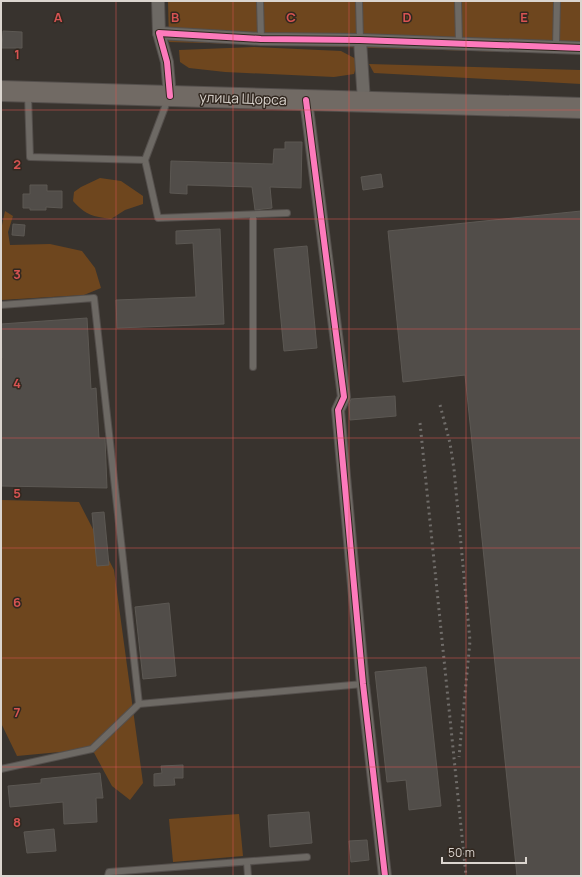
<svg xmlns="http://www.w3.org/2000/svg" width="582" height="877" font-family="Manrope,sans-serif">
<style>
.green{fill:#6e461e}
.building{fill:#514d49;stroke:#5c5853}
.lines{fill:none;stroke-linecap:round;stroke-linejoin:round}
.lane-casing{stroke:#544f4c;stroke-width:8}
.street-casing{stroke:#544f4c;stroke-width:14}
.primary-casing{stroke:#544f4c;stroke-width:22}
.lane{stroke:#6d6964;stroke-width:6}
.street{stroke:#6d6964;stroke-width:12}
.primary{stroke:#716a64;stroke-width:20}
.rail{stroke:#706d6a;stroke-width:3;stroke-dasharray:2 4;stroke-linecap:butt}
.cycleway-casing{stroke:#322820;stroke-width:8}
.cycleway{stroke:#fd7abc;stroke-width:6}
.grid{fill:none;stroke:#d75352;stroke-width:1;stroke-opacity:0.55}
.labels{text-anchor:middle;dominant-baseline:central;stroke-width:3;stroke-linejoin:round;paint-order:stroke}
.street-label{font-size:14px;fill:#dbd5cf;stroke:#322820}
.grid-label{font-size:13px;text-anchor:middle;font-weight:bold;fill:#d75352;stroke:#322820;stroke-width:3;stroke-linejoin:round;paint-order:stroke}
</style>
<rect width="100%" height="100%" fill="#38332e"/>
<g class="green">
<path d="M 168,1 L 581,1 L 581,54 L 169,42 Z"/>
<path d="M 254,47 L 341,51 L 358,60 L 354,74 L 334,77 L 225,72 L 189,68 L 180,62 L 179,50 Z"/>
<path d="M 369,64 L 581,70 L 581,84 L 374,73 Z"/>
<path d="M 100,178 L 121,181 L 143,196 L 143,204 L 125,210 L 111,219 C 92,216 87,216 73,201 L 74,192 L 81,187 Z"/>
<path d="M 5,211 L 13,216 L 8,232 L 10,245 L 50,244 L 82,251 L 95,268 L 101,288 L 84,295 L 1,300 L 1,230 Z"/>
<path d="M 2,500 L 79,502 L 114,570 L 143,783 L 130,800 L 112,786 L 92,749 L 17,756 L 1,723 Z"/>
<path d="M 239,814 L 243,856 L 173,862 L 169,819 Z"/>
</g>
<g class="building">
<path d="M 3,31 L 22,32 L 22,48 L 2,48 Z"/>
<path d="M 285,142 L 302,142 L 301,188 L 270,187 L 272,208 L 255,210 L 252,187 L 187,185 L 187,194 L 170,193 L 171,161 L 273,164 L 274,149 L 285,149 Z"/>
<path d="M 381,174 L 383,187 L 363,190 L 361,177 Z"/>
<path d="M 30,185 L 47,185 L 47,191 L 62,191 L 62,208 L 46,207 L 46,210 L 30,210 L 30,208 L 23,208 L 23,194 L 30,194 Z"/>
<path d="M 581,211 L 581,876 L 517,876 L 465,375 L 403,382 L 388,231 Z"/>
<path d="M 13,224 L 25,225 L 24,236 L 12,235 Z"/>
<path d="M 220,229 L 224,324 L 117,328 L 116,300 L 196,297 L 193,243 L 176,244 L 176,231 Z"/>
<path d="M 307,246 L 317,348 L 284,351 L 274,249 Z"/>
<path d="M 87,318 L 91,389 L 96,388 L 99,438 L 105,438 L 107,488 L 1,486 L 1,358 L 2,358 L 1,324 Z"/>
<path d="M 395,396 L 396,416 L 350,420 L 349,405 L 351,399 Z"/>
<path d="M 104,512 L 109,565 L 97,566 L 92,513 Z"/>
<path d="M 169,603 L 176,676 L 143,679 L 135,607 Z"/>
<path d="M 426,667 L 441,806 L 409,810 L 406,780 L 387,782 L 375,672 Z"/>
<path d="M 183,765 L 183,778 L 174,778 L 175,785 L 154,786 L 154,774 L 162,773 L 161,766 Z"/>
<path d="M 100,773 L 103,798 L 96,798 L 97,822 L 64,824 L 63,802 L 10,807 L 8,786 L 41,783 L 41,779 Z"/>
<path d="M 309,812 L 312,843 L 270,847 L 268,815 Z"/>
<path d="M 54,829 L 56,851 L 27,853 L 24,832 Z"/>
<path d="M 367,840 L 369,860 L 351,862 L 349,841 Z"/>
</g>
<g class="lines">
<defs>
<g id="lane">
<path d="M 260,1 L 261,39"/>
<path d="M 359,1 L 360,40"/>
<path d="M 458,1 L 459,43"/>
<path d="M 556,47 L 557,1"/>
<path d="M 28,95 L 30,157 L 145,160 L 158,218 L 287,213"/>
<path d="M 145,160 L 168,99"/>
<path d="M 1,305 L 94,298 L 139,704 L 363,684"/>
<path d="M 253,367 L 253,215"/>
<path d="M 1,769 L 92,749 L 139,704"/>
<path d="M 247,862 L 248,876"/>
<path d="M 108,876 L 109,872 L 307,857"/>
</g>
<g id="street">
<path d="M 158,1 L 159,33"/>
<path d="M 360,40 L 364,102"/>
<path d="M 170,96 L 167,62 L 159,33 L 261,39 L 360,40 L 581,48"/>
<path d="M 306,100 L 344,397 L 338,410 L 363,684 L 385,876"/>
</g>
<path id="primary" d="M 1,91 L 581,108"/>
</defs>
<use href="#lane" class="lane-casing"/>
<use href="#street" class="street-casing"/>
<use href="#primary" class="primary-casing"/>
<use href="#lane" class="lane"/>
<use href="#street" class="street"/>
<use href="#primary" class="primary"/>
<g class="rail">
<path d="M 440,405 L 450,443 L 454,469 L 470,641 L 459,757"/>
<path d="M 420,423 L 466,876"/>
</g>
<defs>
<g id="cycleway">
<path d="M 170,96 L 167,62 L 159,33 L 261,39 L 360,40 L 581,48"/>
<path d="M 306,100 L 344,397 L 338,410 L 363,684 L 385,876"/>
</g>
</defs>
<use href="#cycleway" class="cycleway-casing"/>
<use href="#cycleway" class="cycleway"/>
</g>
<path class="grid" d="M 116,1 L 116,876M 233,1 L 233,876M 349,1 L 349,876M 466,1 L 466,876M 1,110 L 581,110M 1,219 L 581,219M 1,329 L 581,329M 1,438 L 581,438M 1,548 L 581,548M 1,658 L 581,658M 1,767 L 581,767"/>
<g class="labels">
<g class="street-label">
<text transform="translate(243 98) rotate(2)">улица Щорса</text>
</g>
</g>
<g class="grid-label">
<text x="58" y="22">A</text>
<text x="175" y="22">B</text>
<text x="291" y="22">C</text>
<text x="407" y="22">D</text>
<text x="524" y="22">E</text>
<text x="17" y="59">1</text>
<text x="17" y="169">2</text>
<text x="17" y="279">3</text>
<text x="17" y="388">4</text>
<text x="17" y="498">5</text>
<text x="17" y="607">6</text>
<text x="17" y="717">7</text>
<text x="17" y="827">8</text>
</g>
<rect width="582" height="877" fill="none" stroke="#dbd5cf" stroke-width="4"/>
<path d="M442 857v6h84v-6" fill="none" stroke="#dbd5cf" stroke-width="2"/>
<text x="448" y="857" font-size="12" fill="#dbd5cf" stroke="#322820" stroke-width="3" paint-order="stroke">50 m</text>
</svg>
